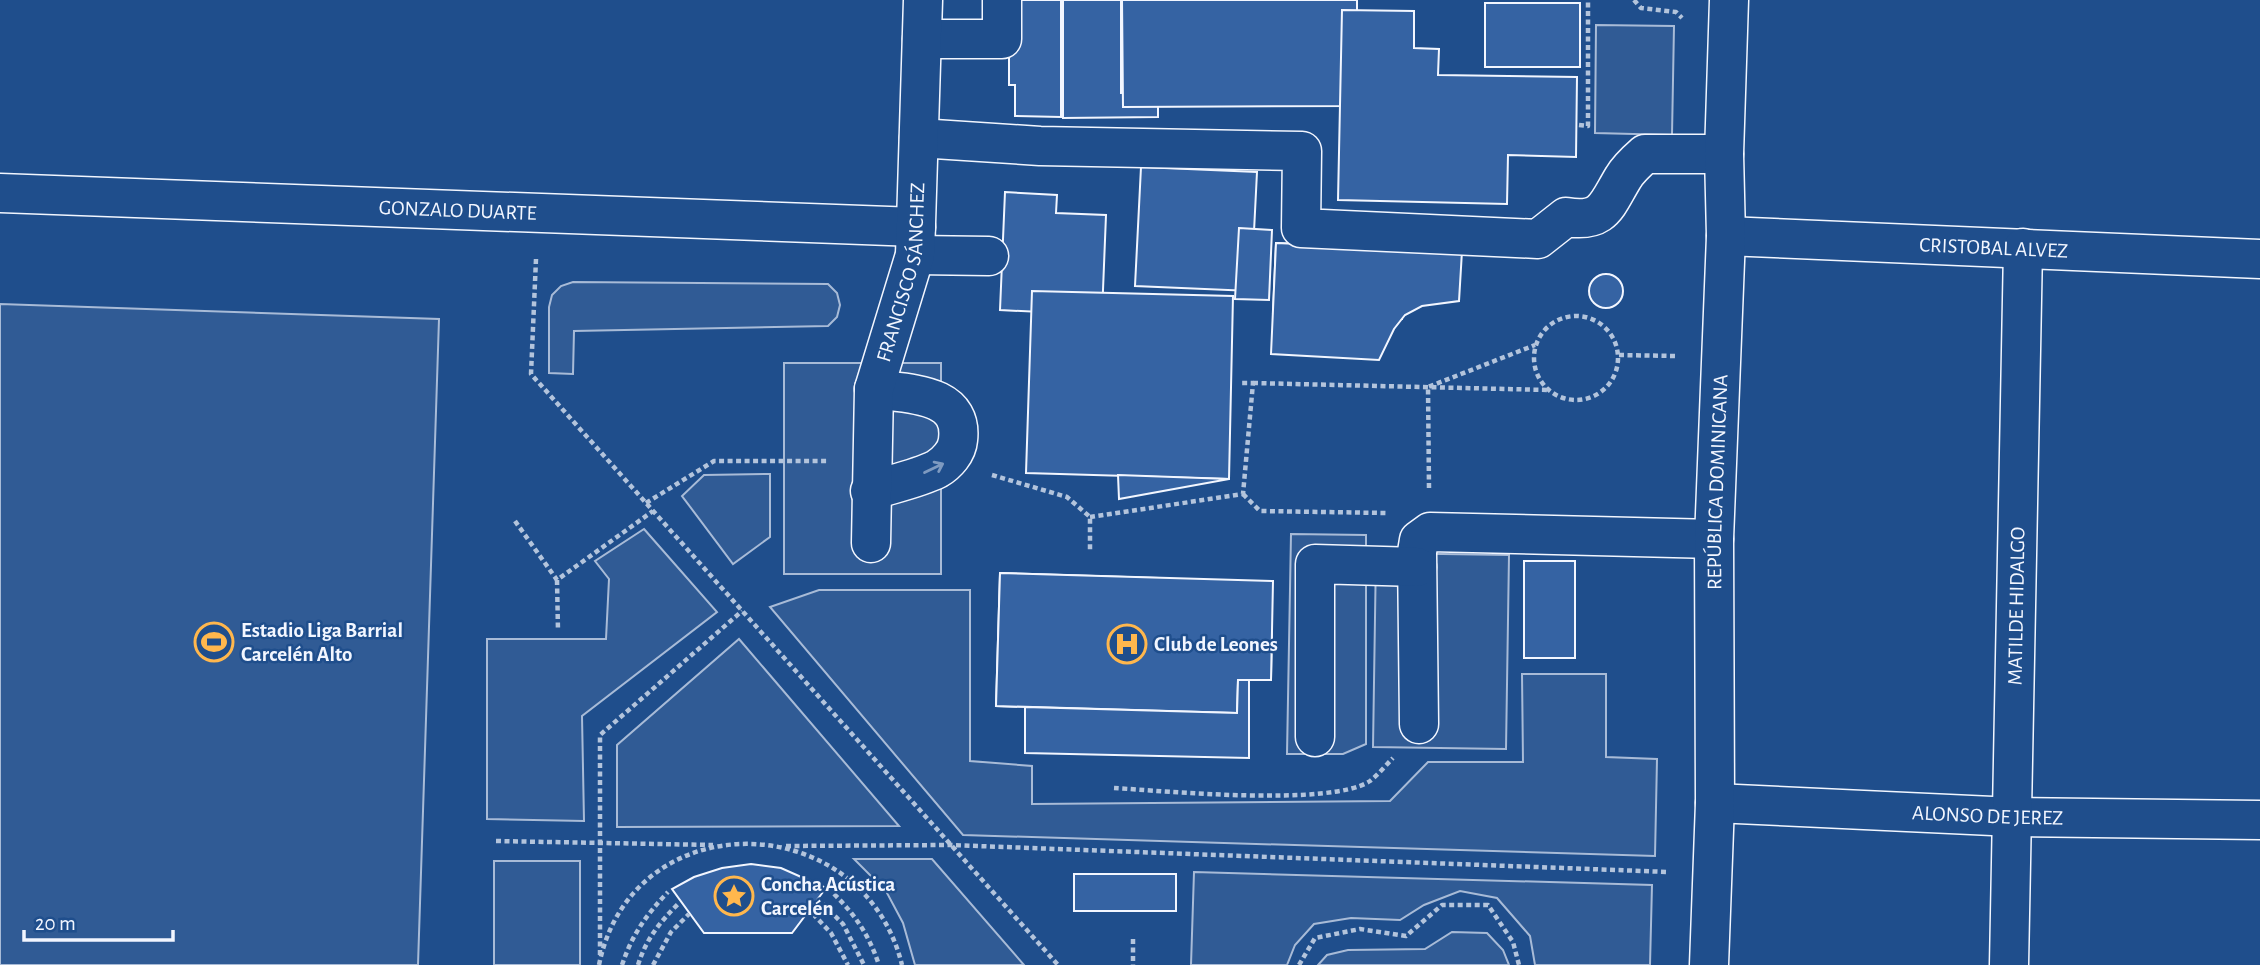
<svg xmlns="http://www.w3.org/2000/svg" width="2260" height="965" font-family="'Alegreya Sans',sans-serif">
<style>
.built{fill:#305b95;stroke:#a8bbd7;stroke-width:2}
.building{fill:#3563a3;stroke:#f2f6ff;stroke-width:2}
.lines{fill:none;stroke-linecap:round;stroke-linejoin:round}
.minor-casing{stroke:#f2f6ff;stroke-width:41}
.path{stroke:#b3c4dc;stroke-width:4.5;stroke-dasharray:5 3.5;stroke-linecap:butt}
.minor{stroke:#1f4e8c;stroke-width:38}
.oneway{stroke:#7e9ac0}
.labels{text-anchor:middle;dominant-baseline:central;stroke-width:5;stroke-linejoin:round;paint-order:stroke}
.street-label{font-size:21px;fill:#f2f6ff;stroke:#1f4e8c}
.poi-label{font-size:21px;font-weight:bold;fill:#f2f6ff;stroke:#1f4e8c;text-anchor:start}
</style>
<rect width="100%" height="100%" fill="#1f4e8c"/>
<g class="built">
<path d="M 1596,25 L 1674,26 L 1672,135 L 1595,133 Z"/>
<path d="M 573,282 L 828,284 L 837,293 L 840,305 L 837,317 L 828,326 L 574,331 L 573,374 L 549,373 L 549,307 L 552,295 L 561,286 Z"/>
<path d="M 0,304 L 439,319 L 418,965 L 0,965 Z"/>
<rect x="784" y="363" width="157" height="211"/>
<path d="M 770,474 L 770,537 L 733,564 L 682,496 L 704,475 Z"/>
<path d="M 644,529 L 717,612 L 582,716 L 584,821 L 487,819 L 487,639 L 606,639 L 609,579 L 595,561 Z"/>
<path d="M 1291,534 L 1366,535 L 1366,744 L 1343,754 L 1287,754 Z"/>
<path d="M 1376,553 L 1509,555 L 1506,749 L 1373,747 Z"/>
<path d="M 819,590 L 970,590 L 970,761 L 1032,766 L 1032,804 L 1390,801 L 1428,762 L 1523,762 L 1522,674 L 1606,674 L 1606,757 L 1657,759 L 1655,856 L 963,835 L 770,607 Z"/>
<path d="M 739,639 L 899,826 L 617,827 L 617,745 Z"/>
<path d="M 854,859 L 932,859 L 1024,965 L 915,965 L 903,923 L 886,891 Z"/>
<rect x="494" y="861" width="86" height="104"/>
<path d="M 1194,872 L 1652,885 L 1650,965 L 1535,965 L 1530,936 L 1497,898 L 1460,891 L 1424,905 L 1400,920 L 1351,918 L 1314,924 L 1295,945 L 1287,965 L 1191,965 Z"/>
<path d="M 1452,932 L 1487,933 L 1503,950 L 1509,965 L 1318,965 L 1327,955 L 1348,950 L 1425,949 Z"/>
</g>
<g class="building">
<path d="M 1016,0 L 1061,0 L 1061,117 L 1015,116 L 1015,85 L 1009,85 L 1009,21 Z"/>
<path d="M 1063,0 L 1121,0 L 1121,93 L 1158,92 L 1158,117 L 1063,118 Z"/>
<path d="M 1122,0 L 1357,0 L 1357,106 L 1123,107 Z"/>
<rect x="1485" y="3" width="95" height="64"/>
<path d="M 1342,10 L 1414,11 L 1414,48 L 1439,49 L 1438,75 L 1577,77 L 1576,157 L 1508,155 L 1507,204 L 1338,200 Z"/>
<path d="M 1141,167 L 1257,172 L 1251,291 L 1135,286 Z"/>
<path d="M 1005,192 L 1057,195 L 1056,213 L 1106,215 L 1102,315 L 1000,310 Z"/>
<path d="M 1239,228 L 1272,230 L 1269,300 L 1235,299 Z"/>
<path d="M 1276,243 L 1405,249 L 1402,319 L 1273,313 Z"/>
<path d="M 1276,243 L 1462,251 L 1459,301 L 1422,306 L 1405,315 L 1394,329 L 1379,360 L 1271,354 Z"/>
<circle cx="1606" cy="291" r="17"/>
<path d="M 1032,291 L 1233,296 L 1229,479 L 1026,473 Z"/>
<path d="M 1118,475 L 1229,479 L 1119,499 Z"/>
<rect x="1524" y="561" width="51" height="97"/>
<path d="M 1000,573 L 1158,578 L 1158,623 L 1272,623 L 1271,680 L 1238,680 L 1237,713 L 996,706 Z"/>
<path d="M 1000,573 L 1273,581 L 1271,680 L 1238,680 L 1237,713 L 996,706 Z"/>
<path d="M 1238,680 L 1249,680 L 1249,758 L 1025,753 L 1025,707 L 1237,713 Z"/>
<path d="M 751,864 L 781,868 L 826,888 L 792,933 L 704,933 L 672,889 L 694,877 L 722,868 Z"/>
<rect x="1074" y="874" width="102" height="37"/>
</g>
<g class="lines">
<defs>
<g id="minor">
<path d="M 922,39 L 1002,39 L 1002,0"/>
<path d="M 919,138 L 1040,146 L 1302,151 L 1301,228 L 1538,239 L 1566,217 C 1604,223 1606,206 1623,178 C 1628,169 1637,161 1645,154 L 1724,154"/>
<path id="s1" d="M 0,193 L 916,227"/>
<path id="s2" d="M 1726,236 L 2260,259"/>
<path d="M 915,255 L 989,256"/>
<path d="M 870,491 C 891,484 917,479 937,469 C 947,463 957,452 958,440 C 964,392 907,394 874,389"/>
<path id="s3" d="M 871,543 L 874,389 L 915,255 L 923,0"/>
<path d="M 1419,724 L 1417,552 L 1419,540 L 1430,532 L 1714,539"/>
<path d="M 1315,737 L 1315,564 L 1417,567"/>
<path id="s4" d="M 1715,803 L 2014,817 L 2260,820"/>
<path id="s5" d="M 1709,965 L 1715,803 L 1714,539 L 1726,236 L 1724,154 L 1729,0"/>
<path id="s6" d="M 2009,965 L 2023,248"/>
</g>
</defs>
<use href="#minor" class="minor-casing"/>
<g class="path">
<path d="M 1634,0 L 1641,8 L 1676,12 L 1682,18"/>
<path d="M 1579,125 L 1588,126 L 1588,0"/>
<path d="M 536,259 L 531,374 L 1058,965"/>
<circle cx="1576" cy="358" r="42"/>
<path d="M 1619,355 L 1677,356"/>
<path d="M 1253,383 L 1548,390"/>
<path d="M 992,475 L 1067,497 L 1090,517 L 1090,551"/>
<path d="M 1429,488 L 1428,387 L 1535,345"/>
<path d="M 1243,494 L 1260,511 L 1386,513"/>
<path d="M 646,503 L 714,461 L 829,461"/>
<path d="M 1090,517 L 1243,494 L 1253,383 L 1239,383"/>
<path d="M 515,521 L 557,580 L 653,511"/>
<path d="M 557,580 L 558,631"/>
<path d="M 1114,788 C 1165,791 1331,807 1370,781 C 1378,775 1386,765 1393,758"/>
<path d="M 496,841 L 713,845"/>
<path d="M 786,846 L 951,845 L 1669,872"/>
<path d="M 834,894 C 856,916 869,935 879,965"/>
<path d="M 823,904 L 843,924 L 864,965"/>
<path d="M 813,914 L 831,933 L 848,965"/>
<path d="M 1133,939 L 1133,965"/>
<path d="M 600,955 L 600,735 L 742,611"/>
<path d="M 599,965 C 632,801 863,806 902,965"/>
<path d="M 622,965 C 632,935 646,915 668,892"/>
<path d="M 638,965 C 646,939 660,922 679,903"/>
<path d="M 653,965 L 671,932 L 689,914"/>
<path d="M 1299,965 L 1315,938 L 1360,929 L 1406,936 L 1442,905 L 1488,905 L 1513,942 L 1519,965"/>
</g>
<use href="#minor" class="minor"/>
</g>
<defs><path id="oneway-shaft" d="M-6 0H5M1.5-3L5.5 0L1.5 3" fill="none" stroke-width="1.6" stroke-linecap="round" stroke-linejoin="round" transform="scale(1.75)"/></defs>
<use class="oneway" href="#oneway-shaft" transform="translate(934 468) rotate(-26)"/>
<defs>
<symbol id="stadium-ring" viewBox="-11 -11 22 22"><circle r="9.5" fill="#1f4e8c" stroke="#ffb74d" stroke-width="1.5"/><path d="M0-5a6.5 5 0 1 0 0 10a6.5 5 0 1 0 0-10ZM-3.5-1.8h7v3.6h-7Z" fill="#ffb74d"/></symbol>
<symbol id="hospital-ring" viewBox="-11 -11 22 22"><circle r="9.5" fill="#1f4e8c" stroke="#ffb74d" stroke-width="1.5"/><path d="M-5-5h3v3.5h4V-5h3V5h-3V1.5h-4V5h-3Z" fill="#ffb74d"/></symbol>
<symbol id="sight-ring" viewBox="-11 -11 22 22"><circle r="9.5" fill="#1f4e8c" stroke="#ffb74d" stroke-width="1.5"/><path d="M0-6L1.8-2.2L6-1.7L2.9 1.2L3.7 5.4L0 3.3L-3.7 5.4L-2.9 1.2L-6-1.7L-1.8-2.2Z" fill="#ffb74d"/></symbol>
</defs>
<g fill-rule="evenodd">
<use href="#stadium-ring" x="192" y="620" width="44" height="44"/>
<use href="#hospital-ring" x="1105" y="622" width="44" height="44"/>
<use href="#sight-ring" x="712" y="874" width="44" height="44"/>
</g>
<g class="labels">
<g class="street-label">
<text stroke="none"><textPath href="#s1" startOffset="458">GONZALO DUARTE</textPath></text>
<text stroke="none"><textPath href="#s2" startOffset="268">CRISTOBAL ALVEZ</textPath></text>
<text stroke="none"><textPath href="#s3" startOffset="275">FRANCISCO SÁNCHEZ</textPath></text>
<text stroke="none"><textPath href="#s5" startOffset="483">REPÚBLICA DOMINICANA</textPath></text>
<text stroke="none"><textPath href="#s6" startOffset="359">MATILDE HIDALGO</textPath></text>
<text stroke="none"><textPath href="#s4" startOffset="273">ALONSO DE JEREZ</textPath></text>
</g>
<g class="poi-label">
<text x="241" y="630">Estadio Liga Barrial<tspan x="241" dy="24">Carcelén Alto</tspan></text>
<text x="1154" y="644">Club de Leones</text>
<text x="761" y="884">Concha Acústica<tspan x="761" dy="24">Carcelén</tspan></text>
</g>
</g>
<path d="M24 930v10h149v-10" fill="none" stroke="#f2f6ff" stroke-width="3.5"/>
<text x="35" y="930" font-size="21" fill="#f2f6ff" stroke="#1f4e8c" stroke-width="5" paint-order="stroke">20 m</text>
</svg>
